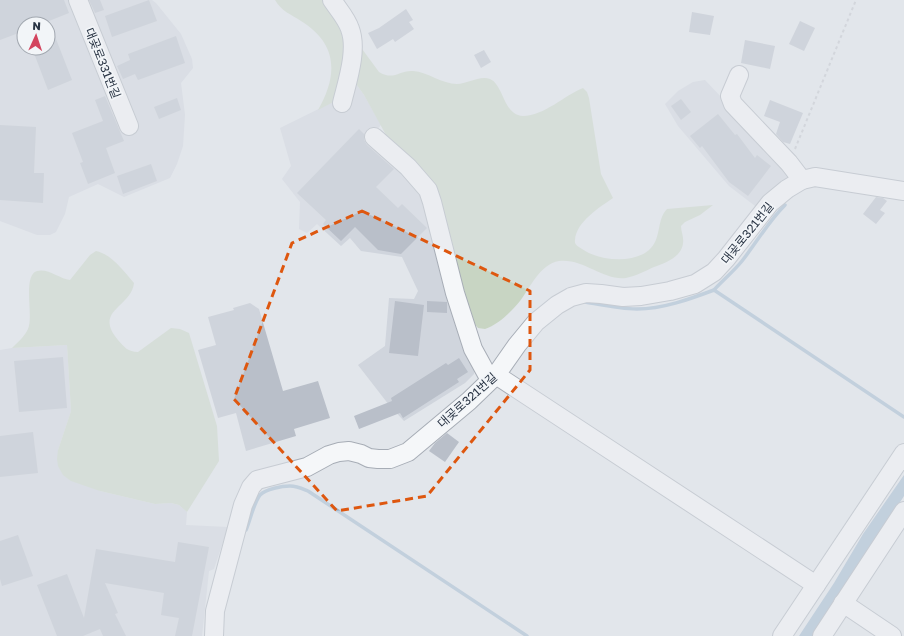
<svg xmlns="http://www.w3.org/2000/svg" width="904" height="636" font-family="'Golos Text','Noto Sans KR',sans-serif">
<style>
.built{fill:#d0d5dd;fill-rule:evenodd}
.green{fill:#c8d5c3}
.water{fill:#9cb5cc}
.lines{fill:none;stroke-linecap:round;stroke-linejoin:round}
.stream{stroke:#9cb5cc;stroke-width:3.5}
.building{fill:#b9bfc9}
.minor-casing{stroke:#a7adb6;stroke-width:20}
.path{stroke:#c0c4ca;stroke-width:2;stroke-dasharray:3 3;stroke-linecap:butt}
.minor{stroke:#f5f7f9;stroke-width:18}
.marked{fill:none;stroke:#de570f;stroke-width:3;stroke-dasharray:8 5;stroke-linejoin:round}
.labels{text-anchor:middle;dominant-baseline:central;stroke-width:3.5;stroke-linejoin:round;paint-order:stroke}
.street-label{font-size:12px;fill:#293444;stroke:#f2f5f8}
</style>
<rect width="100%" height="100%" fill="#e2e6eb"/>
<g class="built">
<path d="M 0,0 L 152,0 L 156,3 L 181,34 L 192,59 L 193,68 L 181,83 L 185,115 L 183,146 L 177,164 L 170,178 L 124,197 L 98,184 L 69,197 L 65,214 L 56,232 L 50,235 L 37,235 L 0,221 ZM 24,24 L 48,24 L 48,48 L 24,48 Z"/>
<path d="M 349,74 L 364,95 L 381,125 L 370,137 L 424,191 L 475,367 L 474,374 L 465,383 L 404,421 L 389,405 L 358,365 L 385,346 L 389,298 L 414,299 L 418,291 L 402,257 L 361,251 L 350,238 L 341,246 L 317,224 L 307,233 L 299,229 L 300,202 L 282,179 L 291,166 L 280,128 L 343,97 Z"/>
<path d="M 705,80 L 723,99 L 794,179 L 759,209 L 729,186 L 678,126 L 665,104 L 678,91 L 693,82 Z"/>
<path d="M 67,345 L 71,411 L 58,450 L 58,466 L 100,491 L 155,504 L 171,503 L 179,505 L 187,512 L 186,525 L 228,527 L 214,569 L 209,571 L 202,636 L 0,636 L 0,350 L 12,348 Z"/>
</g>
<g class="green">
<path d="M 275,0 L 326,0 L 379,72 C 394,81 399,70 413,71 C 428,72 442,84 457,84 C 467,84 480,75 490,79 C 504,85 503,115 523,116 C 544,116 565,95 583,88 L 587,92 L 589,98 L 601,174 L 613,198 C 600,207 576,222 575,240 C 574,245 579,247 582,249 C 599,261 633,264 649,250 C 662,239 656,220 667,209 L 713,205 L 700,215 L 685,222 L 681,226 C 681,232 684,237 683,243 C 682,257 665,263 654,267 C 645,271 636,276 626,278 C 604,281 583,258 559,261 C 540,264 530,288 520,301 C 511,312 498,325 485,329 L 478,328 L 473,322 L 414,166 L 386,135 L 364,95 L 349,74 L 343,97 L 318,110 C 338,75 338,44 301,21 C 292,15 281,11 275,0 Z"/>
<path d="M 96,251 C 111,254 124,271 134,283 C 131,308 93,310 118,340 C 124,347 128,352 138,352 L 171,328 L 180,329 L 189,333 L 217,426 L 219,461 L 187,512 L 179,505 L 171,503 L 155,504 L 100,491 L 71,481 L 63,475 L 58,466 L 57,459 L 58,450 L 71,411 L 67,345 L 12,348 C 18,342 25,336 28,329 C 34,316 22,276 37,271 C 48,268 60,279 70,280 L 90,255 Z"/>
</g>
<path class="water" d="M 904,475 L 904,496 L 814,636 L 799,636 L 834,583 L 863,534 Z"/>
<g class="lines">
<g class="stream">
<path d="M 714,290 C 723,280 734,271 742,261 C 757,242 768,222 785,205"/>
<path d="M 585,302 C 602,305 620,309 637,309 C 663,309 690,299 714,290 L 904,417"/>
<path d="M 246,530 C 250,521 254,502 260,495 C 266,489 282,486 290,486 C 297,486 303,489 308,491 L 527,636"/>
</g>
</g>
<g class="building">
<path d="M 0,0 L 64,0 L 69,13 L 49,21 L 72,80 L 48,90 L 32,48 L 48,48 L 48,24 L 24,24 L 24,31 L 0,40 Z"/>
<path d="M 89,0 L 100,0 L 104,10 L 95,13 Z"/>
<path d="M 149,0 L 157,21 L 112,37 L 105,16 Z"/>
<path d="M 406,9 L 413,20 L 409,22 L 414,29 L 395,42 L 393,39 L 377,49 L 368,33 L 379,28 Z"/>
<path d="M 692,12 L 714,16 L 710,35 L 689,32 Z"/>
<path d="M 800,21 L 815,28 L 804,51 L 789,44 Z"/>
<path d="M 176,36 L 185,63 L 138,80 L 135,74 L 123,79 L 117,66 L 130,60 L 128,54 Z"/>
<path d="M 745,40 L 775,46 L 770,69 L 741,63 Z"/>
<path d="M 484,50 L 491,62 L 481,68 L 474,55 Z"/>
<path d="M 105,96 L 124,141 L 106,148 L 115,173 L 88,184 L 80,163 L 83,162 L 72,133 L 103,121 L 95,100 Z"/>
<path d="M 177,98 L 181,110 L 159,119 L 154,107 Z"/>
<path d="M 681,99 L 691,112 L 681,120 L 671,106 Z"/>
<path d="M 770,100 L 803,113 L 790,144 L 783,142 L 776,134 L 780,122 L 764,116 Z"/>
<path d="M 718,114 L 735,135 L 737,134 L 755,158 L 757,155 L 771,166 L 748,196 L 729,182 L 702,146 L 700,148 L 690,136 Z"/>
<path d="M 0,125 L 36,127 L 34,173 L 44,173 L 43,203 L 0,200 Z"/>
<path d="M 359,129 L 364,134 L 364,140 L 367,145 L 394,169 L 376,187 L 398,208 L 402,204 L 427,228 L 401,254 L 378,250 L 355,227 L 341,241 L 323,224 L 326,220 L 297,193 Z"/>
<path d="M 151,164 L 157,181 L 123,194 L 117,176 Z"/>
<path d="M 876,197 L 883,198 L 887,201 L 880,210 L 885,213 L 876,224 L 863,214 Z"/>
<path d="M 395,301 L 424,305 L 418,356 L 389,353 Z"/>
<path d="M 427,301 L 447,302 L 447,313 L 427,312 Z"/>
<path d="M 250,303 L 259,309 L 283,391 L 318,381 L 330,418 L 294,429 L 296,436 L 246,451 L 236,413 L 218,418 L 198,350 L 216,345 L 208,317 L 234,310 L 233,308 Z"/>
<path d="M 63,357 L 67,408 L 19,412 L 14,361 Z"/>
<path d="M 459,358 L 468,372 L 457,379 L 459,382 L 403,418 L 400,413 L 359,429 L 354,416 L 392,401 L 391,398 L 446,363 L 448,365 Z"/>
<path d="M 33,432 L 38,473 L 0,477 L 0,436 Z"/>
<path d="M 447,433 L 459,442 L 445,462 L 429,451 L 435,443 Z"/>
<path d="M 18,535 L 33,576 L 2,586 L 0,579 L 0,541 Z"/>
<path d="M 178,542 L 209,547 L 192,636 L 175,636 L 179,618 L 161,615 L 164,593 L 105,583 L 118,613 L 115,614 L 126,636 L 103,636 L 100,629 L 83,636 L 57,636 L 37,585 L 67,574 L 84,618 L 96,549 L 175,562 Z"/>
</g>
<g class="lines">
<defs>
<g id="minor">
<path d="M 78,0 L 129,126"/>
<path d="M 332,0 C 338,9 347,19 350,29 C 358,50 347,82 342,103"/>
<path d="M 739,75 L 730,96 L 733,104 L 789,163 L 802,180"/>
<path d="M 374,137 L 408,167 L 428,190 L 432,202 L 455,293 L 473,349 L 490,380"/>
<path d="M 496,375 L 816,585"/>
<path d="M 843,603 L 892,636"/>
<path d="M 214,636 L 215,611 L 243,505 L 251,487 L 257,480 L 307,467 L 329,455 L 339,452 L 349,451 L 361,454 L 369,458 L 378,459 L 390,459 L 408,452 L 469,401 L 496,375 L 517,345 L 536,322 L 557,305 L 571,297 L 586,293 L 601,294 L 623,297 L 641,296 L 670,291 L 695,284 L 714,272 L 726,259 L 770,203 L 787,189 L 802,180 L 815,177 L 904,191"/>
<path d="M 782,636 L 904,453"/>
<path d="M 822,636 L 904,511"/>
</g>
</defs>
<use href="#minor" class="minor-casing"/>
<path class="path" d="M 795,149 L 856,0"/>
<use href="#minor" class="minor"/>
</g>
<path d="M0 0H904V636H0ZM 362,211 L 530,291 L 530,370 L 427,496 L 337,511 L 234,399 L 292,243 Z" fill="#e2e6eb" fill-opacity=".55" fill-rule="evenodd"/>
<path class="marked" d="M 362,211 L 530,291 L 530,370 L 427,496 L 337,511 L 234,399 L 292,243 Z"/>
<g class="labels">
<g class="street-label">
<text transform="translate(103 63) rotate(68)">대곶로331번길</text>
<text transform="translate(747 233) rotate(-51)">대곶로321번길</text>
<text transform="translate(467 400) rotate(-42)">대곶로321번길</text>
</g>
</g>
<g transform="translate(36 36) rotate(3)"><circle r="19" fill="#f2f5f8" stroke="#a2a8b0"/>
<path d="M0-3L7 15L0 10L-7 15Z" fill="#d3445e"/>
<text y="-6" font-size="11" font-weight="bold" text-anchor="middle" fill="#293444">N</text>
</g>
</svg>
